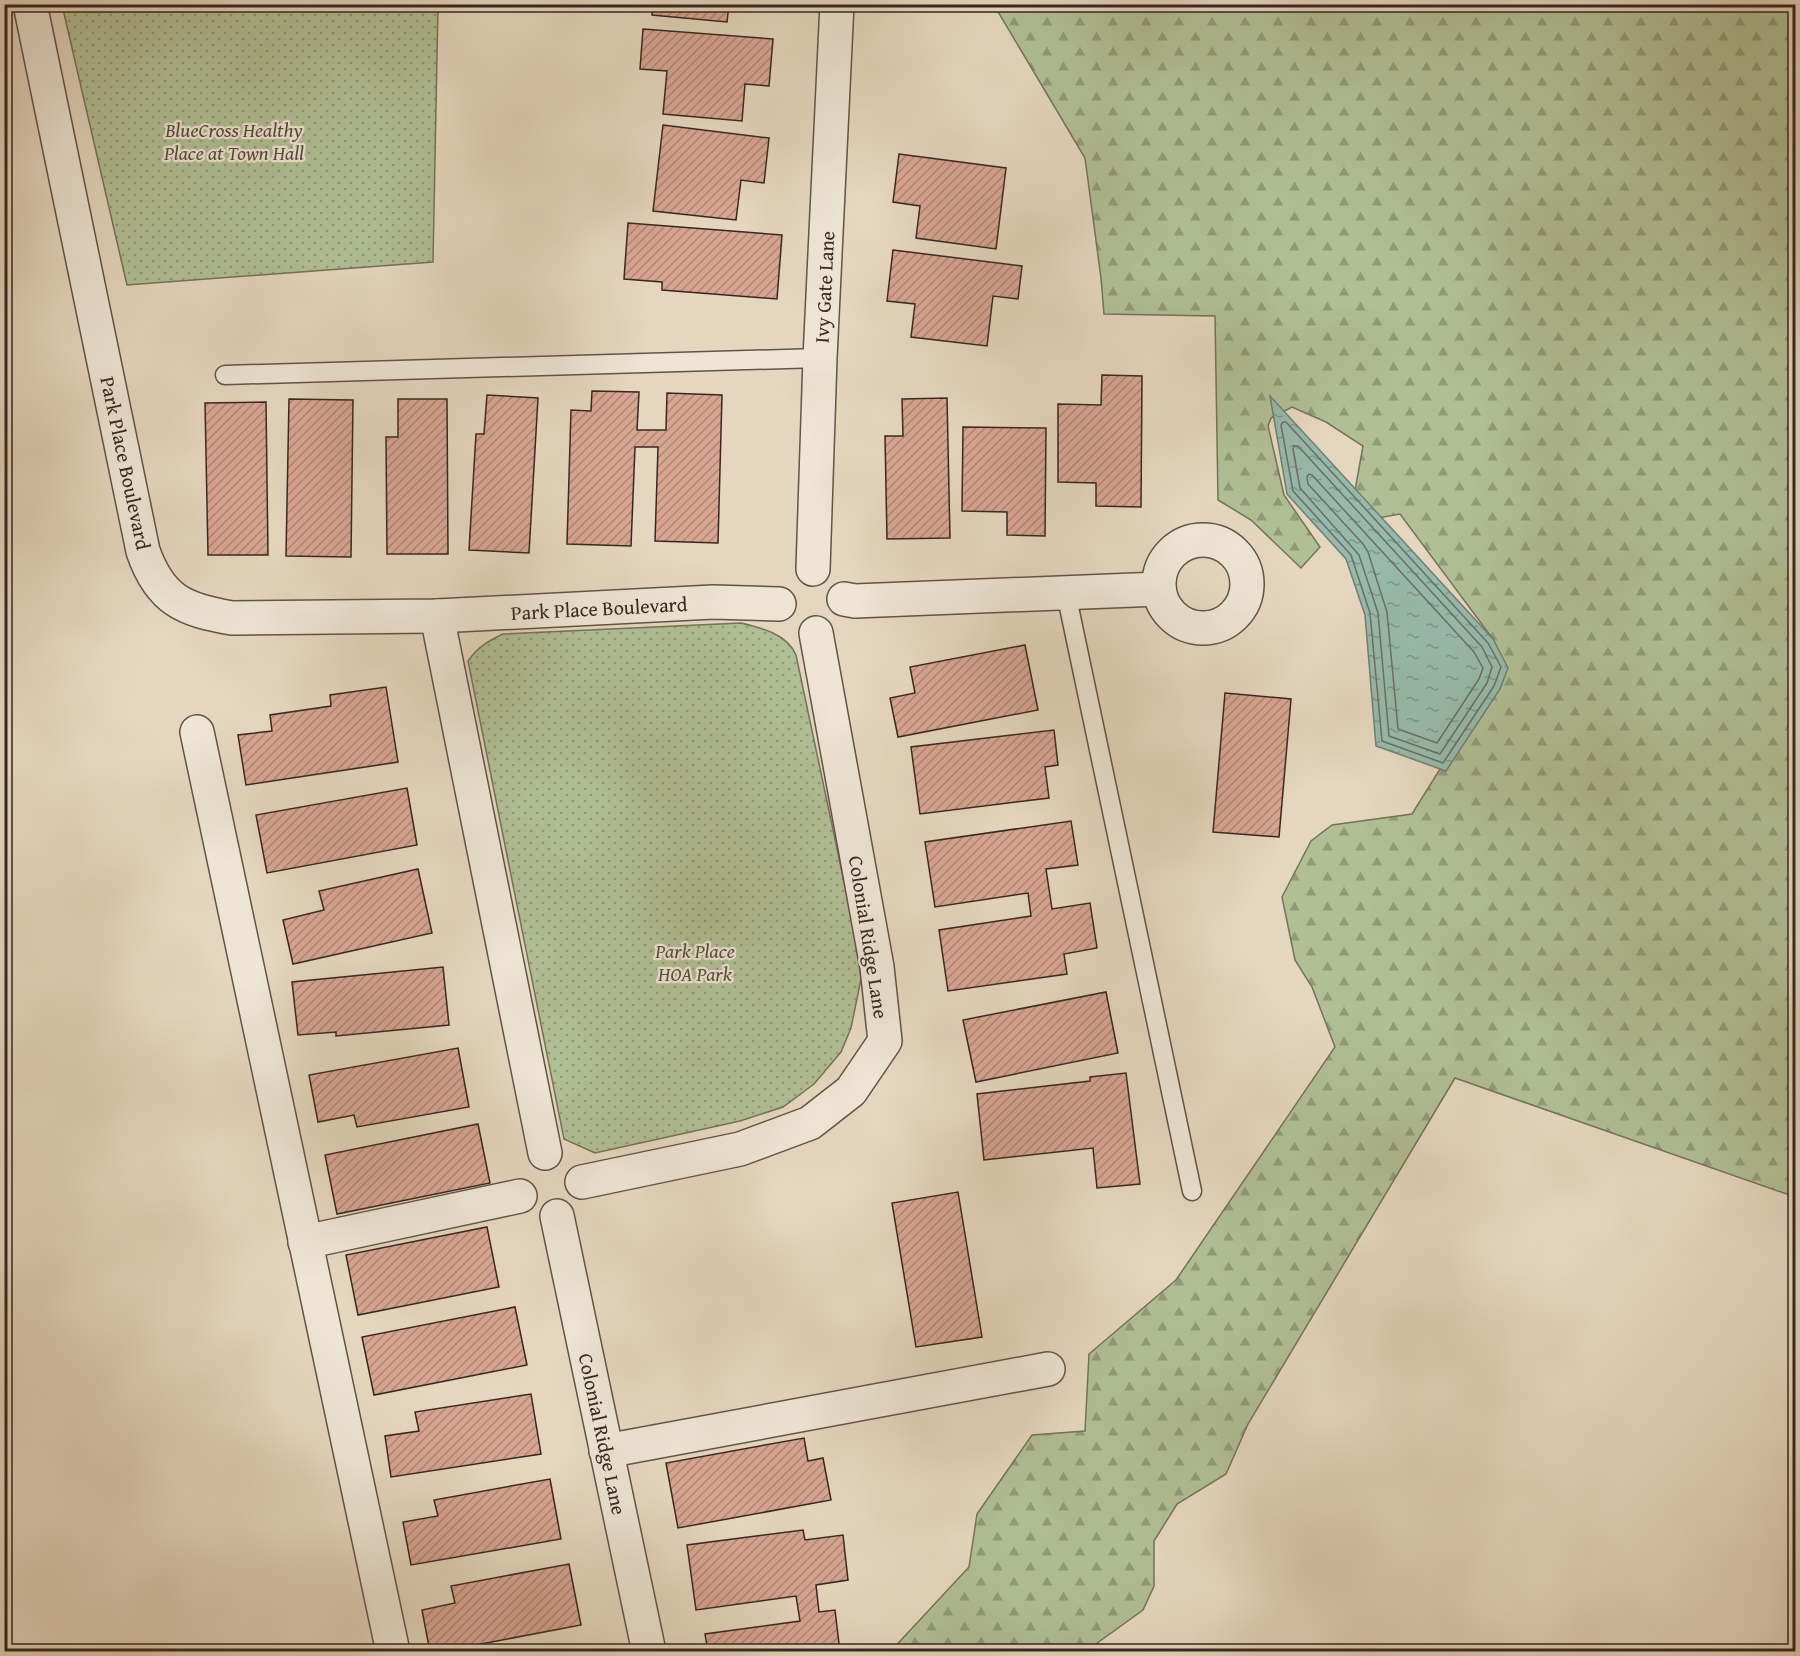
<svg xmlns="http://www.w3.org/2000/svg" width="1800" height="1656" font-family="'Gentium Book Plus',serif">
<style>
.forest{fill:url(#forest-firs);stroke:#74735a;stroke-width:1.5}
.park{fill:url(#park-dots);stroke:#74735a;stroke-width:1.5}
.water{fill:url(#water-ripples);stroke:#717f74;stroke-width:1.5}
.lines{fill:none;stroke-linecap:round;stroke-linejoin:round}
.shore{stroke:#687066;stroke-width:1.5}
.building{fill:url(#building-hatch);stroke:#382720;stroke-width:1.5}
.lane-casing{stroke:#635348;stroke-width:21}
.street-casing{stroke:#635348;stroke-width:36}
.lane{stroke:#eee5d5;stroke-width:18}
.street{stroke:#eee5d5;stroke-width:33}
.labels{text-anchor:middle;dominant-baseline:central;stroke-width:4.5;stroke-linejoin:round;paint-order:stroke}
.park-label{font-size:20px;font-style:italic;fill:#564d3d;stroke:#eee5d5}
.street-label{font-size:20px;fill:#382720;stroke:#eee5d5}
</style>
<defs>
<pattern id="forest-firs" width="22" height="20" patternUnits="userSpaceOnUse" patternTransform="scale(1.5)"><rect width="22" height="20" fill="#b1bf95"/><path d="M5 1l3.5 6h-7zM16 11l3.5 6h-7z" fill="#919b79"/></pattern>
<pattern id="park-dots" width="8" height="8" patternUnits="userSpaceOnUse" patternTransform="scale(1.5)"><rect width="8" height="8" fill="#b1bf95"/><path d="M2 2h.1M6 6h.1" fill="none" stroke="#919b79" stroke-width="1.8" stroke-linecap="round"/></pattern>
<pattern id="water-ripples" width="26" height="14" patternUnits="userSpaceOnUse" patternTransform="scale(1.5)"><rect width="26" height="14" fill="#97baac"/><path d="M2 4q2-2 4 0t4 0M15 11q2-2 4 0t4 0" fill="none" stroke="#7c978c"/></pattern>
<pattern id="building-hatch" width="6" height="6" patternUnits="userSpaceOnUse" patternTransform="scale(1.5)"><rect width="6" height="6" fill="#d8a593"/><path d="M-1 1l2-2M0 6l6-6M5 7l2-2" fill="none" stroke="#b08678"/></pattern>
</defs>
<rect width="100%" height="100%" fill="#e5d7bf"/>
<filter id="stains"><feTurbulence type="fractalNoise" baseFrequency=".00333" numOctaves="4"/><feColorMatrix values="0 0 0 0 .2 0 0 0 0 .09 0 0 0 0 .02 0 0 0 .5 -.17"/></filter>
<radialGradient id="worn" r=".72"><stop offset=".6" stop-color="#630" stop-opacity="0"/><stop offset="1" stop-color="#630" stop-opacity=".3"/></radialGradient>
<path class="forest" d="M 994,5 L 1795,5 L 1795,1197 L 1455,1078 L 1248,1424 L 1226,1474 L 1177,1504 L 1154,1541 L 1154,1586 L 1143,1610 L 1086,1651 L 890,1652 L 969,1567 L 977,1514 L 1032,1435 L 1085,1431 L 1089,1354 L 1176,1280 L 1335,1047 L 1312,987 L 1295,960 L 1282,897 L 1311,841 L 1332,825 L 1412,814 L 1498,676 L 1493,639 L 1400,514 L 1367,520 L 1352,507 L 1363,446 L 1326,422 L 1292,407 L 1271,418 L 1268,426 L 1284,495 L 1320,547 L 1301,568 L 1251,520 L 1218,500 L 1215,316 L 1104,314 L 1101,278 L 1085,158 Z"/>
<g class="park">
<path d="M 62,5 L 438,5 L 433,262 L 127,285 Z"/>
<path d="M 741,623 C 762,628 787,634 796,655 L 857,943 L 861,979 L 851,1028 L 841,1052 L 814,1084 L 783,1107 L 740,1121 L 595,1153 L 564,1139 L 468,661 C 478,647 488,641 503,634 Z"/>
</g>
<path class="water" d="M 1270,396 L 1493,639 L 1508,668 L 1500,689 L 1446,771 L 1376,746 L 1365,615 L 1346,559 L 1287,494 Z"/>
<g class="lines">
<g class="shore">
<path d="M 1283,422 L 1286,422 L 1488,643 L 1501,667 L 1494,686 L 1443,763 L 1382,741 L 1370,613 L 1351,555 L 1293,491 L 1281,425 Z"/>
<path d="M 1294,446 L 1298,446 L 1482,647 L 1492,667 L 1487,683 L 1440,754 L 1389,736 L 1378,613 L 1359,555 L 1300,488 L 1293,449 Z"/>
<path d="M 1309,474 L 1312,475 L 1474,652 L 1483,668 L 1479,679 L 1437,743 L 1398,729 L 1387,612 L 1368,552 L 1363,544 L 1308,484 L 1307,477 Z"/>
</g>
</g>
<g class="building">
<path d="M 653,4 L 729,4 L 727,22 L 652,15 Z"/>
<path d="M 643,29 L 773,39 L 769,86 L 745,84 L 742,121 L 663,114 L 667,71 L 640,69 Z"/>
<path d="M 663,125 L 769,138 L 764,183 L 741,180 L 736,220 L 653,211 Z"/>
<path d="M 899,154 L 1006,168 L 996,249 L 916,238 L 920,206 L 893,202 Z"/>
<path d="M 628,223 L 782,235 L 777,299 L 662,290 L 662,282 L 624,279 Z"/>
<path d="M 893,250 L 1022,266 L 1018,299 L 993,296 L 987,346 L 911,337 L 915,304 L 887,301 Z"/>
<path d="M 1102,375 L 1142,376 L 1141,507 L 1096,506 L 1096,483 L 1058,482 L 1058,404 L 1101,405 Z"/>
<path d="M 592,391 L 639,392 L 637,430 L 666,430 L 667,393 L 722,395 L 718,543 L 655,541 L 658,447 L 635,447 L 631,546 L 567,544 L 571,410 L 591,411 Z"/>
<path d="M 487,395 L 538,398 L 529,553 L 469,550 L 476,434 L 484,434 Z"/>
<path d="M 947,398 L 950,538 L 887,539 L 885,436 L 903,436 L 902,399 Z"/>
<path d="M 289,399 L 353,400 L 351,557 L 286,556 Z"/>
<path d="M 398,399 L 447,399 L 448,554 L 387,554 L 386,437 L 398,437 Z"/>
<path d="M 266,402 L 268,555 L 208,555 L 205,403 Z"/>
<path d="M 963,427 L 1046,428 L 1045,536 L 1007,535 L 1007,512 L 962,511 Z"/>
<path d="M 1025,645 L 1038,710 L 898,737 L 890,698 L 915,693 L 910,667 Z"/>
<path d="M 386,687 L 398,762 L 246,785 L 238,735 L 272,731 L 270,715 L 331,706 L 330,695 Z"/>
<path d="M 1225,693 L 1291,699 L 1279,837 L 1213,832 Z"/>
<path d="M 1054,730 L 1058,765 L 1045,767 L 1049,798 L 920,814 L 911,747 Z"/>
<path d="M 407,788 L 417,845 L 267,873 L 256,815 Z"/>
<path d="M 1071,821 L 1078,865 L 1046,869 L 1052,909 L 1090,903 L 1097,948 L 1064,954 L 1067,974 L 948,991 L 939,930 L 1031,916 L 1028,893 L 935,907 L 925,842 Z"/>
<path d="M 418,869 L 432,933 L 293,964 L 283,920 L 324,910 L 319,891 Z"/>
<path d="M 443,967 L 449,1025 L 336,1036 L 336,1032 L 298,1035 L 292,982 Z"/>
<path d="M 1106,992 L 1118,1053 L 976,1082 L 963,1020 Z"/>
<path d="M 458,1048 L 469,1107 L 357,1127 L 354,1115 L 318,1122 L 309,1075 Z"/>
<path d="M 1126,1073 L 1140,1184 L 1097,1188 L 1093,1148 L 984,1160 L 977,1094 L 1090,1081 L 1090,1077 Z"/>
<path d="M 478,1124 L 490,1183 L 337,1214 L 325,1155 Z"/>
<path d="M 958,1192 L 982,1337 L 916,1347 L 892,1203 Z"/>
<path d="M 487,1227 L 499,1287 L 358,1315 L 346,1255 Z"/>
<path d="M 515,1307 L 527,1365 L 374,1395 L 362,1337 Z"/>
<path d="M 531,1394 L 541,1454 L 391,1477 L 385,1436 L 419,1431 L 415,1412 Z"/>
<path d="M 804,1438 L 808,1461 L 823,1458 L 831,1500 L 678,1528 L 666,1463 Z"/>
<path d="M 550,1479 L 561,1539 L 411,1565 L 403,1522 L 438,1516 L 434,1500 Z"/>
<path d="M 803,1530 L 805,1540 L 843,1535 L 848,1580 L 816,1585 L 819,1612 L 835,1610 L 840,1652 L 708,1652 L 705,1634 L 800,1621 L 796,1596 L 696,1610 L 687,1545 Z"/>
<path d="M 569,1564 L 581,1625 L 439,1652 L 430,1652 L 422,1610 L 455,1603 L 451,1586 Z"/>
</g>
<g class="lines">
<defs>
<g id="lane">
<path d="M 225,375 L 820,358"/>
<path d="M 1066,593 L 1192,1191"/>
</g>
<g id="street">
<path d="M 30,4 L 143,551 C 160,600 184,610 232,618 L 437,616 L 713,602 L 779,604"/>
<circle cx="1203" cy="584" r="44"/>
<path d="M 813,569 L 820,358 L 837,4"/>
<path d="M 844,599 L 855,601 L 1159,589"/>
<path d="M 437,616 L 545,1153"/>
<path d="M 197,732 L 393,1652"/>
<path d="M 582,1182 L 740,1149 L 810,1123 L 851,1091 L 885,1041 L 877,967 L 816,633"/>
<path d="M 557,1216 L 649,1652"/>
<path d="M 305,1242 L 520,1196"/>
<path d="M 606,1451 L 1048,1369"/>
</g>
</defs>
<use href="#lane" class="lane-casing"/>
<use href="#street" class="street-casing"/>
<use href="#lane" class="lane"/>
<use href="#street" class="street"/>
</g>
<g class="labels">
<g class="park-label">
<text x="234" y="129">BlueCross Healthy<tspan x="234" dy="23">Place at Town Hall</tspan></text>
<text x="695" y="950">Park Place<tspan x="695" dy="23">HOA Park</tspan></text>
</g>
<g class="street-label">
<text transform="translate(824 287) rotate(-87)">Ivy Gate Lane</text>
<text transform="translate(126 463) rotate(78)">Park Place Boulevard</text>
<text transform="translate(599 608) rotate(-3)">Park Place Boulevard</text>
<text transform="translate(869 937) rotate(81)">Colonial Ridge Lane</text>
<text transform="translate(603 1434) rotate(78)">Colonial Ridge Lane</text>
</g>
</g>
<rect width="1800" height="1656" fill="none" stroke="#e5d7bf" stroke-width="24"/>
<rect x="6" y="6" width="1788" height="1644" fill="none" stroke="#382720" stroke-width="3"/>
<rect x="12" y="12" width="1776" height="1632" fill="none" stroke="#382720" stroke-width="1.5"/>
<rect width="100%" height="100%" filter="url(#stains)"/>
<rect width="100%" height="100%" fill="url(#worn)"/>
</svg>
